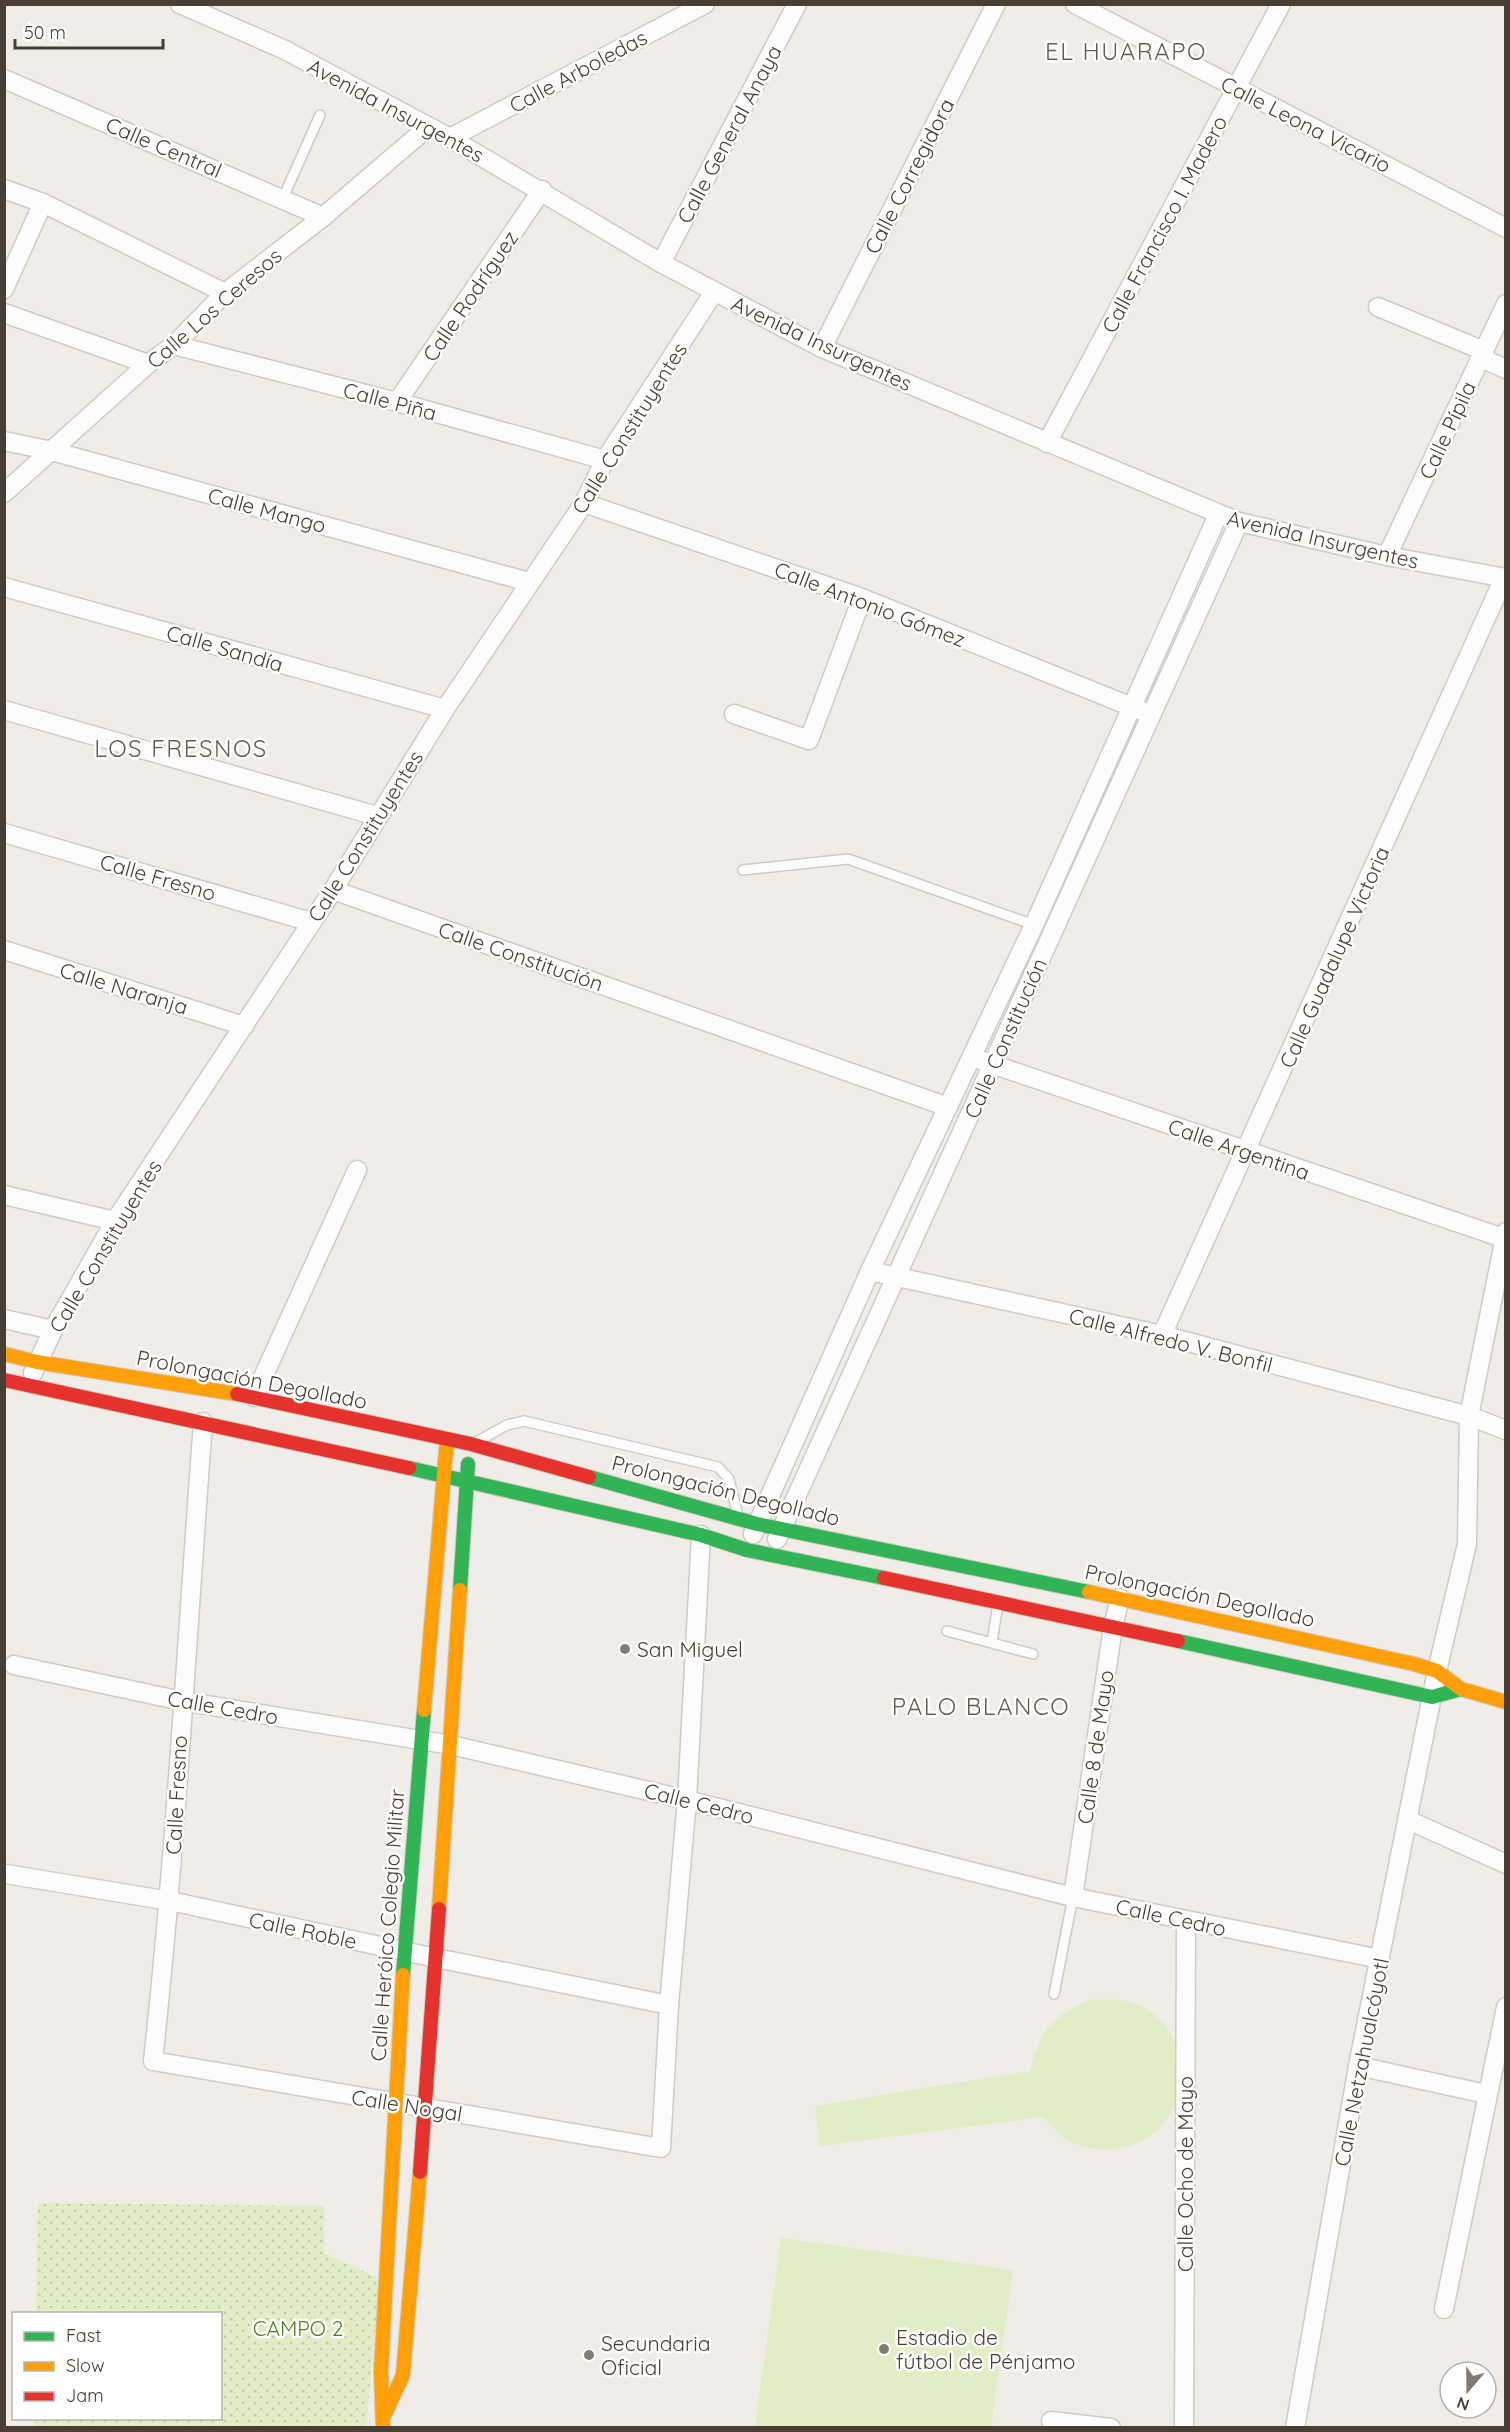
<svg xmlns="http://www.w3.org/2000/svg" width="1510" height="2432" font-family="Quicksand,sans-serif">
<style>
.grass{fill:#e2edc5}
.park{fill:url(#park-dots)}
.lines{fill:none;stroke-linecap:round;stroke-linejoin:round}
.lane-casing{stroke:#cecbc6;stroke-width:12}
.street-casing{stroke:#cecbc6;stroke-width:21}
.fast-casing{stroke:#d2cbc0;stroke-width:16}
.slow-casing{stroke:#d2cbc0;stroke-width:16}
.jam-casing{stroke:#d2cbc0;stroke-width:16}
.lane{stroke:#fdfcfc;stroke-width:9}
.street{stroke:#fdfcfc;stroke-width:18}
.fast{stroke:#30b455;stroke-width:14}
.slow{stroke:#ff9f0a;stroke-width:14}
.jam{stroke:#e5322d;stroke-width:14}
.poi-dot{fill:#837b73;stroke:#fff;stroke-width:2}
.labels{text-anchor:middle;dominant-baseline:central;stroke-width:5;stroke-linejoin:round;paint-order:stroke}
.street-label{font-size:21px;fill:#483e34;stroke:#fff}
.poi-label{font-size:21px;fill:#483e34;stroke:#fff;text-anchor:start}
.park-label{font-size:21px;fill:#4e8020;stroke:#fff}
.quarter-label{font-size:24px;letter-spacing:1.5px;fill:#6b5a4a;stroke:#fff}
</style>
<defs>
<pattern id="park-dots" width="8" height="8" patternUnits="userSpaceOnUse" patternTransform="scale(1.5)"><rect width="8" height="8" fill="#e2edc5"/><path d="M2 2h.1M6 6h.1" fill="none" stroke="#c3ccaa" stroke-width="1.8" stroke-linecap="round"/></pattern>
</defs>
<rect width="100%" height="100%" fill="#f0ede8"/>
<g class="grass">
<path d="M 1089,2000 C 1100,2000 1111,1999 1121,2000 C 1204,2014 1199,2141 1114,2149 C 1099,2150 1079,2148 1066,2139 C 1058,2133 1050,2124 1043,2117 L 820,2146 L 815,2106 L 1030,2071 C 1042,2028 1049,2019 1089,2000 Z"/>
<path d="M 781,2238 L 1013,2270 L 991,2427 L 755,2427 Z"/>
</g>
<path class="park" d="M 38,2203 L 324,2206 L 324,2253 L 380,2279 L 366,2427 L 34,2428 L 34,2418 L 220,2418 L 220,2314 L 36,2313 Z"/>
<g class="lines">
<defs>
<g id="lane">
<path d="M 283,198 L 320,115"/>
<path d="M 743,870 L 848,859 L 1037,926"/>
<path d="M 478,1441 L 507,1425 L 524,1421 L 718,1467 L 729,1479 L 738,1516"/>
<path d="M 947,1631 L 1033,1654"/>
<path d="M 992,1642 L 998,1604"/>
<path d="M 1054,1994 L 1073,1897"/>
</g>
<g id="street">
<path d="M 180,4 L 285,50 L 450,138 L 661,263 L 822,348 L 1239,522 L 1387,556 L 1506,578"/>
<path d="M 1075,4 L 1506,228"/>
<path d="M 4,79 L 323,217"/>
<path d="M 450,138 L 705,4"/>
<path d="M 4,189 L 43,203 L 225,293"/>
<path d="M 661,263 L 797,4"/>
<path d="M 4,289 L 43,203"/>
<path d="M 1378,307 L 1484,351"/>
<path d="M 4,313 L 148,364"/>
<path d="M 174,345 L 397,402 L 605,460"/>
<path d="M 822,348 L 996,4"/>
<path d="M 1481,358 L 1506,369"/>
<path d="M 397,402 L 542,190"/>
<path d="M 4,441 L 52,451 L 529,582"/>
<path d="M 1047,443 L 1281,4"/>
<path d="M 4,493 L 148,364 L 174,345 L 225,293 L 323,217 L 428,127"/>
<path d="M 584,503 L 862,598 L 1142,711"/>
<path d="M 1387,556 L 1506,304"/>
<path d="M 4,587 L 445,709"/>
<path d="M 4,710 L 377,816"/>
<path d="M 734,714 L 809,740 L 862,598"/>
<path d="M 4,833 L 311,922"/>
<path d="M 333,890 L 948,1107"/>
<path d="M 4,950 L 244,1026"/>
<path d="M 983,1061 L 1506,1239"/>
<path d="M 4,1195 L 115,1221"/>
<path d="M 870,1271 L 1162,1335 L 1469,1416 L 1506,1430"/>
<path d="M 4,1319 L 53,1330"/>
<path d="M 1162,1335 L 1504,578"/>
<path d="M 33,1373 L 53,1330 L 115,1221 L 333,890 L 445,709 L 584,503 L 605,460 L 714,292"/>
<path d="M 254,1397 L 357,1170"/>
<path d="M 203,1422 C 187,1635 176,1849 153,2061 L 661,2148 L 669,2005 L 687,1800 L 701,1535"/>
<path d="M 753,1534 L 870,1271 L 1034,925 L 1218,515"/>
<path d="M 777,1539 L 1239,522"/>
<path d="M 14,1665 L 182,1701 L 451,1745 L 687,1800 L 1073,1897 L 1380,1959"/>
<path d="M 1408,1820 L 1506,1864"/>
<path d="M 6,1874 L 170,1901 L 436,1958 L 669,2005"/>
<path d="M 1073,1897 L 1113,1627 L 1120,1598"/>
<path d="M 1358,2066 L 1486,2094"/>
<path d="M 1444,2309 L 1506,2007"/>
<path d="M 1051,2421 L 1111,2428"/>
<path d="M 1184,2428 L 1186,1921"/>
<path d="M 1295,2428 L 1358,2066 L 1437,1671 L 1467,1544 L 1469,1416 L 1506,1232"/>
</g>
<g id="fast">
<path d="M 409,1468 L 701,1535 L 747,1550 L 884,1578"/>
<path d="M 589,1477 L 757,1524 L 1089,1592"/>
<path d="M 460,1590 L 468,1464"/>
<path d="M 1178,1641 L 1432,1697 L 1461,1689"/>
<path d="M 403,1975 L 424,1710"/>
</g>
<g id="slow">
<path d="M 4,1354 L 37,1362 L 237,1394"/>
<path d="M 1089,1592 L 1414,1664 L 1437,1671 L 1461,1689 L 1506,1702"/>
<path d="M 424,1710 L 447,1439"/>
<path d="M 439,1909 L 460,1590"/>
<path d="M 385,2414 L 403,2375 L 420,2172"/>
<path d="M 383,2428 L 381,2371 L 403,1975"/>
</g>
<g id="jam">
<path d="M 4,1380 L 409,1468"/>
<path d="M 237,1394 L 471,1444 L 589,1477"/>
<path d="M 884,1578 L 1178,1641"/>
<path d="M 420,2172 L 439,1909"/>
</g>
</defs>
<use href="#lane" class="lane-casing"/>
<use href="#street" class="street-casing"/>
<use href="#fast" class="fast-casing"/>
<use href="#slow" class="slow-casing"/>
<use href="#jam" class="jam-casing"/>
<use href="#lane" class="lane"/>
<use href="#street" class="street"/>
<use href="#fast" class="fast"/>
<use href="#slow" class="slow"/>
<use href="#jam" class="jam"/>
</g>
<g class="poi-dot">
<circle cx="625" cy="1649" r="6"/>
<circle cx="884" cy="2349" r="6"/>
<circle cx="589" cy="2355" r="6"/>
</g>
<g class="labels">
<g class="street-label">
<text transform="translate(578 71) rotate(-28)">Calle Arboledas</text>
<text transform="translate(396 110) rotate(28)">Avenida Insurgentes</text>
<text transform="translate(1306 124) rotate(27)">Calle Leona Vicario</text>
<text transform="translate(729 134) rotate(-62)">Calle General Anaya</text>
<text transform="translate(164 147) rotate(23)">Calle Central</text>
<text transform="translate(909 176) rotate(-63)">Calle Corregidora</text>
<text transform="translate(1164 224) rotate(-62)">Calle Francisco I. Madero</text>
<text transform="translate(470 296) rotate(-56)">Calle Rodríguez</text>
<text transform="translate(214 308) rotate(-41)">Calle Los Ceresos</text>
<text transform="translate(822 343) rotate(25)">Avenida Insurgentes</text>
<text transform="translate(390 401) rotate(15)">Calle Piña</text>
<text transform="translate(629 428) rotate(-58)">Calle Constituyentes</text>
<text transform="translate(1447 430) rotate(-65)">Calle Pípila</text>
<text transform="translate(267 510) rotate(15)">Calle Mango</text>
<text transform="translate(1323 539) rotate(13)">Avenida Insurgentes</text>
<text transform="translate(870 604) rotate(21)">Calle Antonio Gómez</text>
<text transform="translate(225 648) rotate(16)">Calle Sandía</text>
<text transform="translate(365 836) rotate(-58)">Calle Constituyentes</text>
<text transform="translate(158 877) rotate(16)">Calle Fresno</text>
<text transform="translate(521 956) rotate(19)">Calle Constitución</text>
<text transform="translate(1334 957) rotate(-66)">Calle Guadalupe Victoria</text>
<text transform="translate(124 988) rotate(17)">Calle Naranja</text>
<text transform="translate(1005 1038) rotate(-66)">Calle Constitución</text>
<text transform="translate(1239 1149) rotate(19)">Calle Argentina</text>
<text transform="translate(105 1246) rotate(-59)">Calle Constituyentes</text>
<text transform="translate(1171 1340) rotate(14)">Calle Alfredo V. Bonfil</text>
<text transform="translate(252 1379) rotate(11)">Prolongación Degollado</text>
<text transform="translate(726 1490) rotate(14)">Prolongación Degollado</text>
<text transform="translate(1200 1595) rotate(12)">Prolongación Degollado</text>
<text transform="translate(223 1707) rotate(10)">Calle Cedro</text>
<text transform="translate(1095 1747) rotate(-82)">Calle 8 de Mayo</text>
<text transform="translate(176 1795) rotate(-87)">Calle Fresno</text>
<text transform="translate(699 1803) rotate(14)">Calle Cedro</text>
<text transform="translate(1171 1917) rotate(12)">Calle Cedro</text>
<text transform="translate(387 1925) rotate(-86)">Calle Heróico Colegio Militar</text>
<text transform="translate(303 1930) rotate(12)">Calle Roble</text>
<text transform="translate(1361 2062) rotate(-79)">Calle Netzahualcóyotl</text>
<text transform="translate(407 2105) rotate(9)">Calle Nogal</text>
<text transform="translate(1185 2174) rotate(-90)">Calle Ocho de Mayo</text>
</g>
<g class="poi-label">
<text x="637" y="1649">San Miguel</text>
<text x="896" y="2337">Estadio de<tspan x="896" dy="24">fútbol de Pénjamo</tspan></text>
<text x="601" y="2343">Secundaria<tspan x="601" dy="24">Oficial</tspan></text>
</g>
<g class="park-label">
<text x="298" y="2328">CAMPO 2</text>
</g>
<g class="quarter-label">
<text x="1126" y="51">EL HUARAPO</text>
<text x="181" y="748">LOS FRESNOS</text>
<text x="981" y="1706">PALO BLANCO</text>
</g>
</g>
<rect width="1510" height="2432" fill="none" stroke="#483e34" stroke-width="12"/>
<rect x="12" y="2312" width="210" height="108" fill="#ffffff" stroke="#b6b2ae" stroke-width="1.5"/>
<rect x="24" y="2332" width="30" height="9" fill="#30b455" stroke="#b6b2ae" stroke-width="1.5"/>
<text x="66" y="2342" font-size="18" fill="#483e34">Fast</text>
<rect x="24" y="2362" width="30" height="9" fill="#ff9f0a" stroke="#b6b2ae" stroke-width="1.5"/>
<text x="66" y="2372" font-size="18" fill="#483e34">Slow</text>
<rect x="24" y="2392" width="30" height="9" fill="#e5322d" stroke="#b6b2ae" stroke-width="1.5"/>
<text x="66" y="2402" font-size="18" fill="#483e34">Jam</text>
<g transform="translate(1468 2390) rotate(200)"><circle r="28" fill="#ffffff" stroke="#b6b2ae" stroke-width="1.5"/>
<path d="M0-4.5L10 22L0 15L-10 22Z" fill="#837b73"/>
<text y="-9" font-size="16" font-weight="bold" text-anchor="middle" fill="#483e34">N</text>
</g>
<path d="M15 39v9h148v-9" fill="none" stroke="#483e34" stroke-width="3"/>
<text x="24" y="39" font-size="18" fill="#483e34" stroke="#ffffff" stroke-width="4.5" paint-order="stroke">50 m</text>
</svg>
